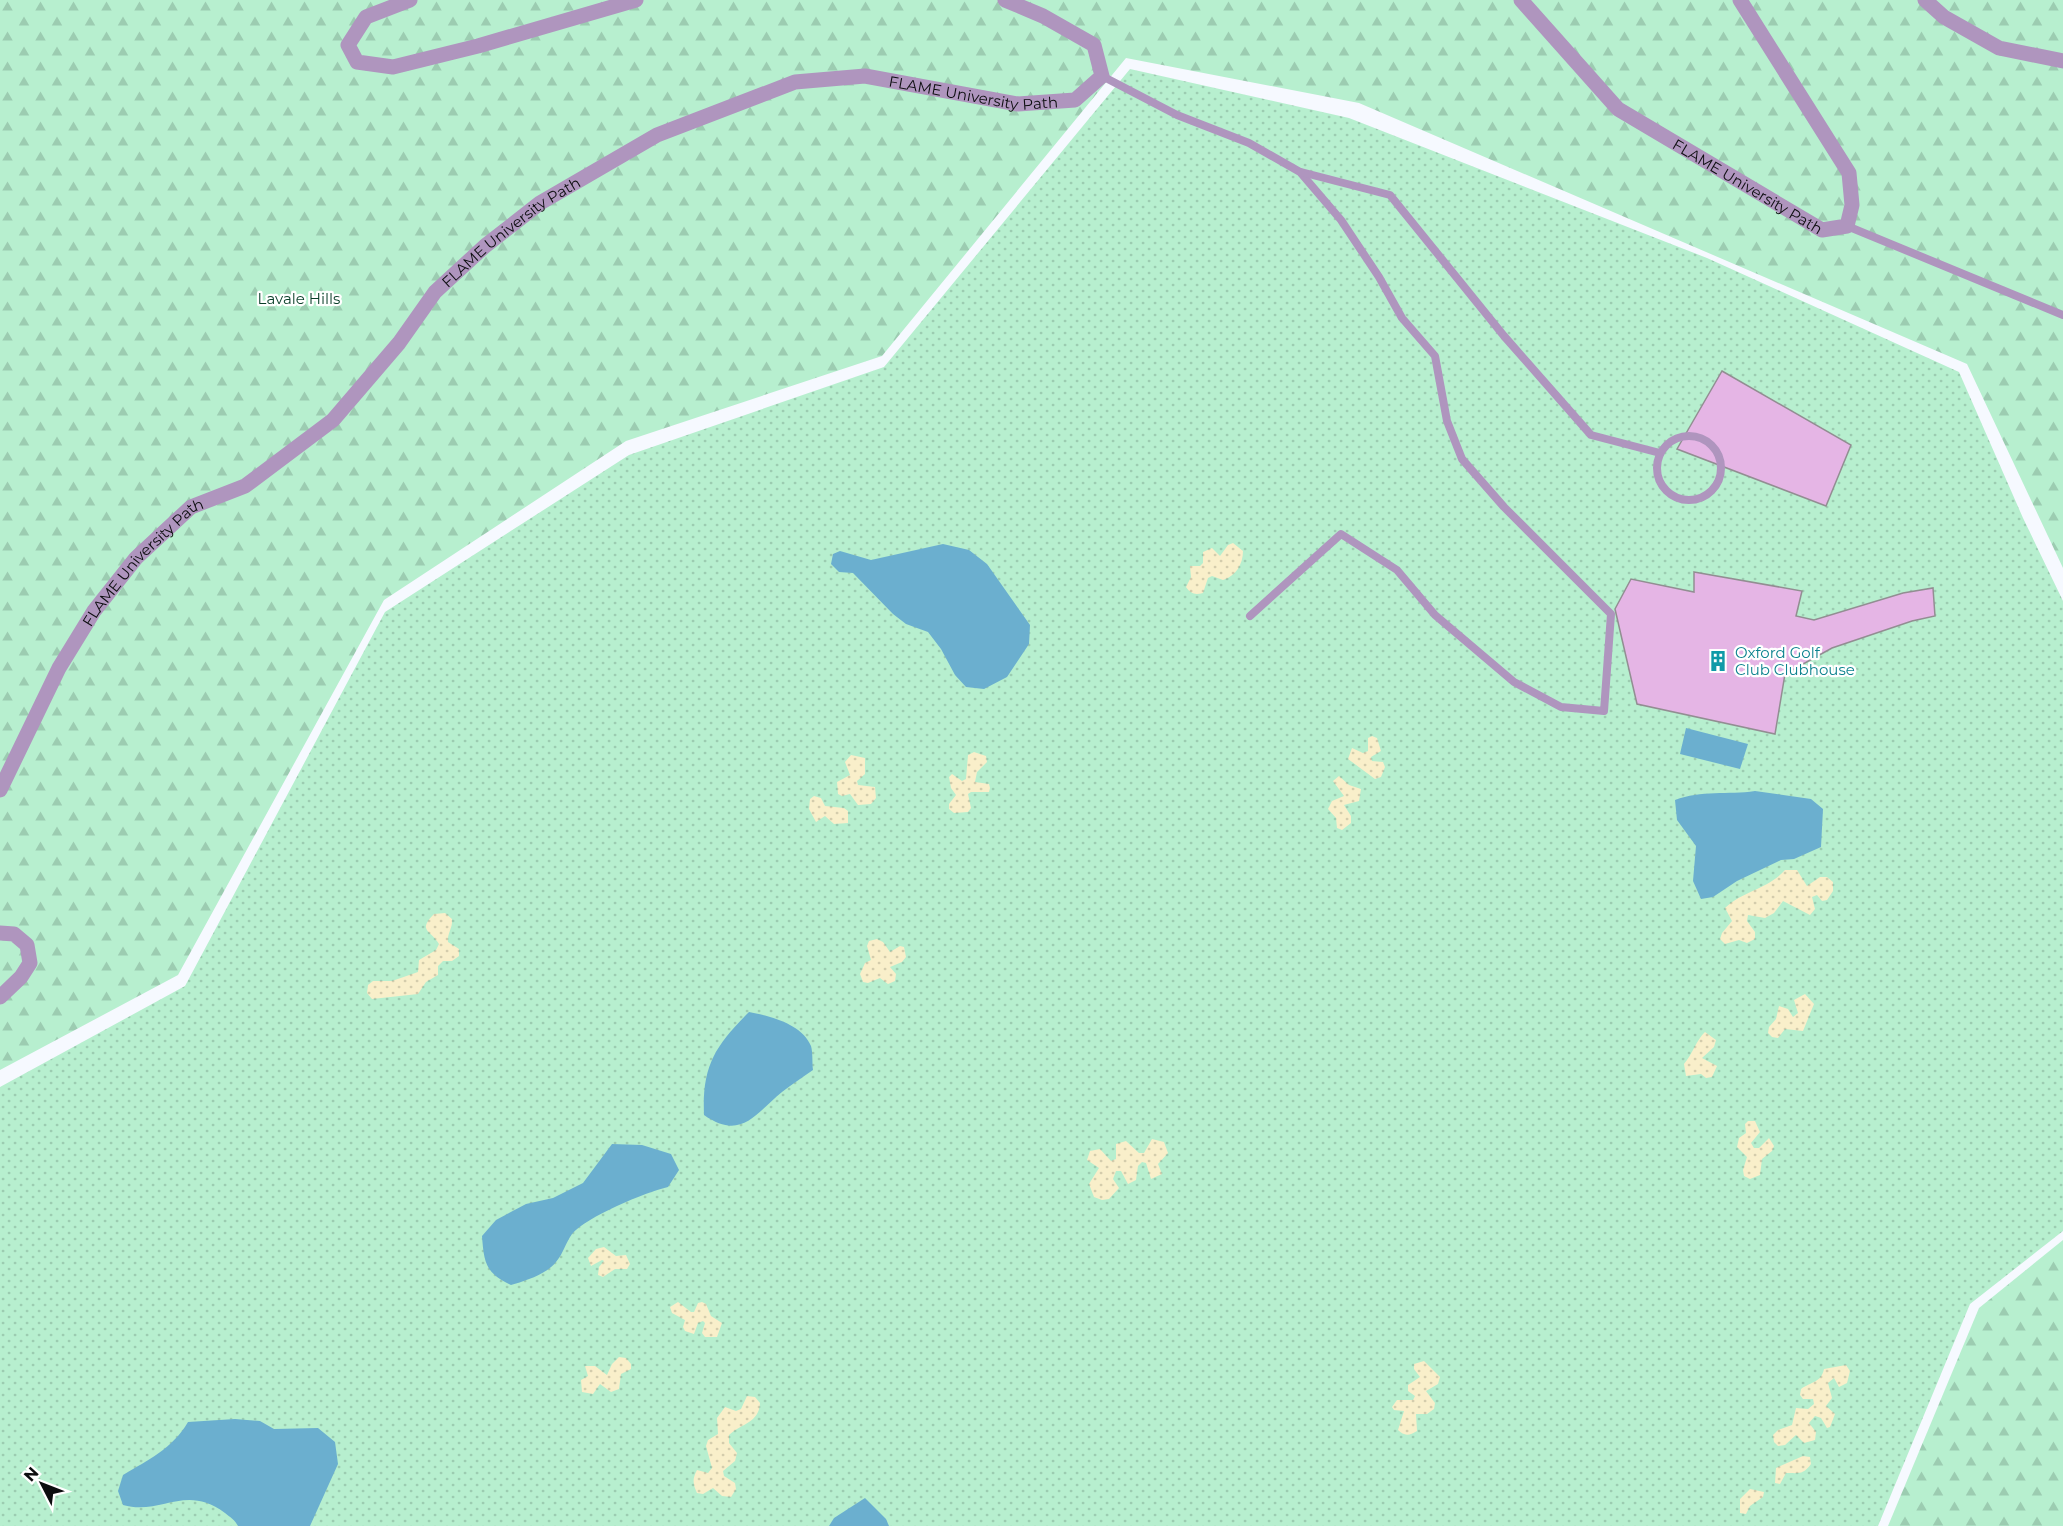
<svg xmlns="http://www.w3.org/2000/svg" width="2063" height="1526" font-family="Montserrat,sans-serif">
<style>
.grass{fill:url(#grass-dots)}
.forest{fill:url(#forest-firs)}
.sand{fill:url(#sand-dots)}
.water{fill:#6bafcf}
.building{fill:#e5b5e5;stroke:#928e92;stroke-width:1.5}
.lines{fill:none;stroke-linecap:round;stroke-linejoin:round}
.lane{stroke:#af95be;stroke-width:8}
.street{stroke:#af95be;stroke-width:15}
.labels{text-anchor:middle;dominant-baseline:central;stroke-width:4.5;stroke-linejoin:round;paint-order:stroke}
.street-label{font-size:15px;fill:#0c0d0f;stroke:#fff}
.park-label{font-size:15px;fill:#083e28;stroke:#fff}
.culture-label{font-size:15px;fill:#0d838f;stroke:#fff;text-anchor:start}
</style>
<defs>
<pattern id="grass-dots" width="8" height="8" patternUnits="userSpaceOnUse" patternTransform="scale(1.5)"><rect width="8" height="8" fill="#b7efcf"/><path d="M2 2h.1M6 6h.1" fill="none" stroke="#9cccb1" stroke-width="1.8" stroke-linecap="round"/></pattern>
<pattern id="forest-firs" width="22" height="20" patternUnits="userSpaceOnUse" patternTransform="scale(1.5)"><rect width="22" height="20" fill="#b7efcf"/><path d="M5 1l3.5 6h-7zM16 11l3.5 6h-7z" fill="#9cccb1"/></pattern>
<pattern id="sand-dots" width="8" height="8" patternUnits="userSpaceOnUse" patternTransform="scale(1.5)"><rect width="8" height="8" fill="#f9efca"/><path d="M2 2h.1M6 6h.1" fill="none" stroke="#d4ccac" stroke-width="1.8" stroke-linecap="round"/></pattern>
</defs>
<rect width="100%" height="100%" fill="#f6f9ff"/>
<path class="grass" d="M 1130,69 L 1349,118 L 1707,258 L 1959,372 L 2023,518 L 2063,601 L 2063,1231 L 1970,1304 L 1878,1526 L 0,1526 L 0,1087 L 185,986 L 385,612 L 629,455 L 884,367 Z"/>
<g class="forest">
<path d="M 0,0 L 2063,0 L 2063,568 L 1967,364 L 1359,103 L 1126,58 L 882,356 L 626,441 L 384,600 L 178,975 L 0,1070 Z"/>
<path d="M 2063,1240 L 2063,1526 L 1888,1526 L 1979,1308 Z"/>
</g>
<g class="sand">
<path d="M 1233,543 L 1243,551 C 1243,564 1236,576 1223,580 L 1212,576 L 1208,578 L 1203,593 C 1195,595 1191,594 1186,587 L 1191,577 L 1190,566 L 1200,566 L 1203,563 L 1203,552 L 1212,548 L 1220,556 L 1228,545 Z"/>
<path d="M 1372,736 L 1377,738 L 1381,751 L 1371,757 L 1372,761 L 1383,762 L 1385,767 L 1381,777 L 1375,779 L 1348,759 L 1352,748 L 1363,753 L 1368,751 L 1368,738 Z"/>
<path d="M 974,752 L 986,756 L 987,762 L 977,772 L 975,782 L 989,784 L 990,788 L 989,792 L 971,792 L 968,794 L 971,808 L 968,812 L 954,813 L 949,809 L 949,804 L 956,795 L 951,788 L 949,777 L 952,774 L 962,781 L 966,779 L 968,755 Z"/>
<path d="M 851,755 L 865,758 L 865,774 L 857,781 L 858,785 L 875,787 L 876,798 L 871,804 L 858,805 L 850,794 L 842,796 L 838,794 L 837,782 L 850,775 L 845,762 Z"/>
<path d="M 1339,776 L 1349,785 L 1361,789 L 1359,801 L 1344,805 L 1351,816 L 1351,823 L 1342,830 L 1337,828 L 1336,818 L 1328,809 L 1332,801 L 1344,796 L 1333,781 Z"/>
<path d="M 814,796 L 821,798 L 825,806 L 844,808 L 848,811 L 848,823 L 834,824 L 825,816 L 816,822 L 809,809 L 810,799 Z"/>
<path d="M 1785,870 L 1797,870 L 1807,886 L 1820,877 L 1827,877 L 1833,882 L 1833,891 L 1827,900 L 1822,901 L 1817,895 L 1812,897 L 1815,909 L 1810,915 L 1783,901 L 1774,913 L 1765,918 L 1748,915 L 1747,921 L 1755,932 L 1755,939 L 1747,943 L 1739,940 L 1725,944 L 1720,939 L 1722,933 L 1732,921 L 1725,908 C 1744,890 1767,890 1785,870 Z"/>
<path d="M 445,913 L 452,919 C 453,928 447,933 448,942 L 459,949 L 459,956 L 452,961 L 443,961 L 438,966 L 438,975 L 426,982 L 418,994 L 372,999 L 367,993 L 368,985 L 373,981 L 392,981 L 418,972 L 419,960 L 436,950 L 439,944 C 431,930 417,931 434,914 Z"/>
<path d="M 877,939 L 883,942 L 890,952 L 900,946 L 904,947 L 906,957 L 902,962 L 890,967 L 896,974 L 895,981 L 888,984 L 880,978 L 868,983 L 863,982 L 860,974 L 865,963 L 871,960 L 867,946 L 869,941 Z"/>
<path d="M 1805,994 L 1814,1004 L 1803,1031 L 1785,1029 L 1778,1038 L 1772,1037 L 1768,1033 L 1769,1027 L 1776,1019 L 1779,1006 L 1788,1009 L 1793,1017 L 1798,1013 L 1794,1000 Z"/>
<path d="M 1705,1032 L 1716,1040 L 1714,1047 L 1702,1058 L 1717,1066 L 1712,1077 L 1706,1078 L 1701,1074 L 1686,1076 L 1684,1064 C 1692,1055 1697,1039 1705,1032 Z"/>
<path d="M 1748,1121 L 1755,1121 L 1760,1132 L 1751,1143 L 1754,1148 L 1759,1148 L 1769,1138 L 1774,1146 L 1772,1151 L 1762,1159 L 1760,1175 L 1750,1179 L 1744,1176 L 1743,1170 L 1747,1157 L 1737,1147 L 1739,1138 L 1746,1133 L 1745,1124 Z"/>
<path d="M 1152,1139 L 1164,1142 L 1168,1153 L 1158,1164 L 1162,1174 L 1151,1179 L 1146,1163 L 1142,1162 L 1138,1166 L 1136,1180 L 1128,1184 L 1121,1171 L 1116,1171 L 1113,1179 L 1119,1188 L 1109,1199 L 1102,1200 L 1094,1197 L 1089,1184 L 1099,1168 L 1087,1160 L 1090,1151 L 1100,1149 L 1111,1161 L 1116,1159 L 1116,1144 L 1126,1141 L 1139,1153 L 1144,1153 Z"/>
<path d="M 604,1247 L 616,1256 L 626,1255 L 630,1264 L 627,1269 L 615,1269 L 603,1277 L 598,1275 L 599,1267 L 604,1261 L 602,1260 L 591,1266 L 588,1258 L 596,1249 Z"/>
<path d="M 678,1302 L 691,1312 L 694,1312 L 698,1303 L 702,1302 L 706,1304 L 711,1316 L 722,1323 L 717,1337 L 705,1337 L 702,1333 L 705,1323 L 703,1321 L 698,1323 L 694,1334 L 685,1331 L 683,1327 L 685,1320 L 672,1313 L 670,1307 Z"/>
<path d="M 619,1357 L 626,1358 L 631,1364 L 631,1369 L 621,1374 L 619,1389 L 611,1392 L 600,1384 L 593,1394 L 582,1392 L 581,1380 L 588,1376 L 585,1366 L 595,1366 L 607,1375 L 612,1364 Z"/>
<path d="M 1424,1361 L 1440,1377 L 1438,1384 L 1426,1391 L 1435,1403 L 1434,1409 L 1427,1414 L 1416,1414 L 1417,1431 C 1409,1436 1404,1436 1398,1430 L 1404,1411 L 1394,1410 L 1392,1407 L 1397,1400 L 1413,1400 L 1415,1396 L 1408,1391 L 1408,1385 L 1420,1377 L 1414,1369 L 1414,1364 Z"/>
<path d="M 1846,1365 L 1850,1371 L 1847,1383 L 1839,1387 L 1834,1378 L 1828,1383 L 1832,1398 L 1826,1406 L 1835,1414 L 1830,1427 L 1827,1428 L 1821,1418 L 1815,1416 L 1809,1423 L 1816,1432 L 1815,1440 L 1804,1443 L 1796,1435 L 1785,1445 L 1778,1446 L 1774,1442 L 1773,1435 L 1778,1430 L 1792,1425 L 1796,1408 L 1808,1409 L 1814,1404 L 1813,1399 L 1803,1399 L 1800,1395 L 1801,1389 C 1812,1381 1821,1383 1824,1369 Z"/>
<path d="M 747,1396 L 755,1397 L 760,1403 C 759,1423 742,1423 729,1435 L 729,1443 L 737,1453 L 735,1461 L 723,1471 L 724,1476 L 735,1483 L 736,1489 L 731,1497 L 722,1496 L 713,1488 L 703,1494 L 697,1493 C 693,1484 692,1479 697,1470 L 708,1473 L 712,1468 L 706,1446 L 708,1440 L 718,1434 L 717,1418 L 725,1407 L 736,1411 L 741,1409 Z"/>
<path d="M 1803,1456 L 1810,1457 L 1811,1464 C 1803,1475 1799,1473 1786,1473 L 1780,1484 L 1775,1483 L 1776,1468 Z"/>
<path d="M 1750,1489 L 1764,1492 L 1763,1497 L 1750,1506 L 1746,1514 L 1740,1513 L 1740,1499 Z"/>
</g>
<g class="water">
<path d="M 943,544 L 969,550 L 987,564 L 1030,625 L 1029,644 L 1007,677 L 984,689 L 966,687 L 955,675 L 941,649 L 928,632 L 906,624 L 893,614 L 853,573 L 839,572 L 831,564 L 833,554 L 840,551 L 871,560 Z"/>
<path d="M 1686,728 L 1748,744 L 1740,769 L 1680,754 Z"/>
<path d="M 1755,791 L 1811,799 L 1823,809 L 1821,847 L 1794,859 L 1781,860 L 1737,881 L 1713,897 L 1701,899 L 1693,881 L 1696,846 L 1677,820 L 1675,800 C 1701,790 1728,795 1755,791 Z"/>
<path d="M 749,1012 C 770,1016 802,1024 811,1046 C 813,1053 812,1063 813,1070 C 803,1077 792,1084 782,1092 C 755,1114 741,1141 704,1115 C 702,1066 715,1046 749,1012 Z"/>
<path d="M 612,1144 L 642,1145 L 671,1154 L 679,1170 L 668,1187 C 646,1192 586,1217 572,1234 C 566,1242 563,1254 556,1262 C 547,1274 525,1281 511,1285 C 485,1273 484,1262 482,1236 L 496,1220 L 526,1204 L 553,1198 L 583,1183 Z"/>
<path d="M 235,1419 L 260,1421 L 274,1429 L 318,1428 L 335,1442 L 338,1464 L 310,1526 L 238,1526 C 235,1520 230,1517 225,1513 C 185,1483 161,1516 123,1505 L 118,1491 L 123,1475 C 148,1460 172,1449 188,1422 Z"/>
<path d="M 865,1498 L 886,1519 L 889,1526 L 829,1526 L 834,1518 Z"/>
</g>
<g class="building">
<path d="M 1722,371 L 1851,445 L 1826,506 L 1677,449 Z"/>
<path d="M 1694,572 L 1802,591 L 1796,616 L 1814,620 L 1903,593 L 1933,588 L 1935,616 L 1912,621 L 1832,648 L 1785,674 L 1775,734 L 1637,704 L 1615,609 L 1631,579 L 1694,592 Z"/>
</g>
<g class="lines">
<g class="lane">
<path d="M 1102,76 L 1177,115 L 1249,143 L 1300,172 L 1341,220 L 1379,277 L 1402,318 L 1435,356 L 1447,421 L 1462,459 L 1504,507 L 1611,614 L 1604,711 L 1561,707 L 1514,682 L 1435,615 L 1397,570 L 1341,534 L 1250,616"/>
<path d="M 1301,172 L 1390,195 L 1504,336 L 1591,435 L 1660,453"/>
<path d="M 1847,226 L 2063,315"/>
<circle cx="1689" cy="468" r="32"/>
</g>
<g class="street">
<path d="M 410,0 L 366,17 L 348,45 L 357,62 L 393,67 L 478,46 L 636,0"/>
<path id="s1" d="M 1521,0 L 1618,109 L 1822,230 L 1847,226 L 1852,205 L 1849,173 L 1740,0"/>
<path d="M 1925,0 L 1944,17 L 1999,48 L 2063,61"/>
<path id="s2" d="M 0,790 L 59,668 L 94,611 L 136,558 L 191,507 L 245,486 L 333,420 L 399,343 L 435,292 L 485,246 L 540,203 L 657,135 L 795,82 L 865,76 L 1018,104 L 1075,100 L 1102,76 L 1094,45 L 1043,16 L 1005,0"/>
<path d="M 0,933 L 14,934 L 27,945 L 30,963 L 21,977 L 0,997"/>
</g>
</g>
<defs>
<symbol id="building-bare" viewBox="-9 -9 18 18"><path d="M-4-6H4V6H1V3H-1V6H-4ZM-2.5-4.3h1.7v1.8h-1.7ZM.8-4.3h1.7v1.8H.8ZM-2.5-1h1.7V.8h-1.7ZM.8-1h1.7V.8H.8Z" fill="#0f9aa8" stroke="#fff" stroke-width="2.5" paint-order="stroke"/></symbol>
</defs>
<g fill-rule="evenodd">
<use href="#building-bare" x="1703" y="646" width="30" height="30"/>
</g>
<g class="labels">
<g class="street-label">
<text stroke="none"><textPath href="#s2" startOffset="1278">FLAME University Path</textPath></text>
<text stroke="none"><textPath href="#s1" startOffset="297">FLAME University Path</textPath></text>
<text stroke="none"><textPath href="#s2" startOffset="774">FLAME University Path</textPath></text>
<text stroke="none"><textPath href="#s2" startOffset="272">FLAME University Path</textPath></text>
</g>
<g class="park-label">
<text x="299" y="298">Lavale Hills</text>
</g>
<g class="culture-label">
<text x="1735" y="652">Oxford Golf<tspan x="1735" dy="17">Club Clubhouse</tspan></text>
</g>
</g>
<g transform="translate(42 1484) rotate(312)" stroke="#ffffff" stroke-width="4.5" paint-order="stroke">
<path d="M0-4.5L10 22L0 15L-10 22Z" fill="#0c0d0f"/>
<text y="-9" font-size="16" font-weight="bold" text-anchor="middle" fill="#0c0d0f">N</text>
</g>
</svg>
